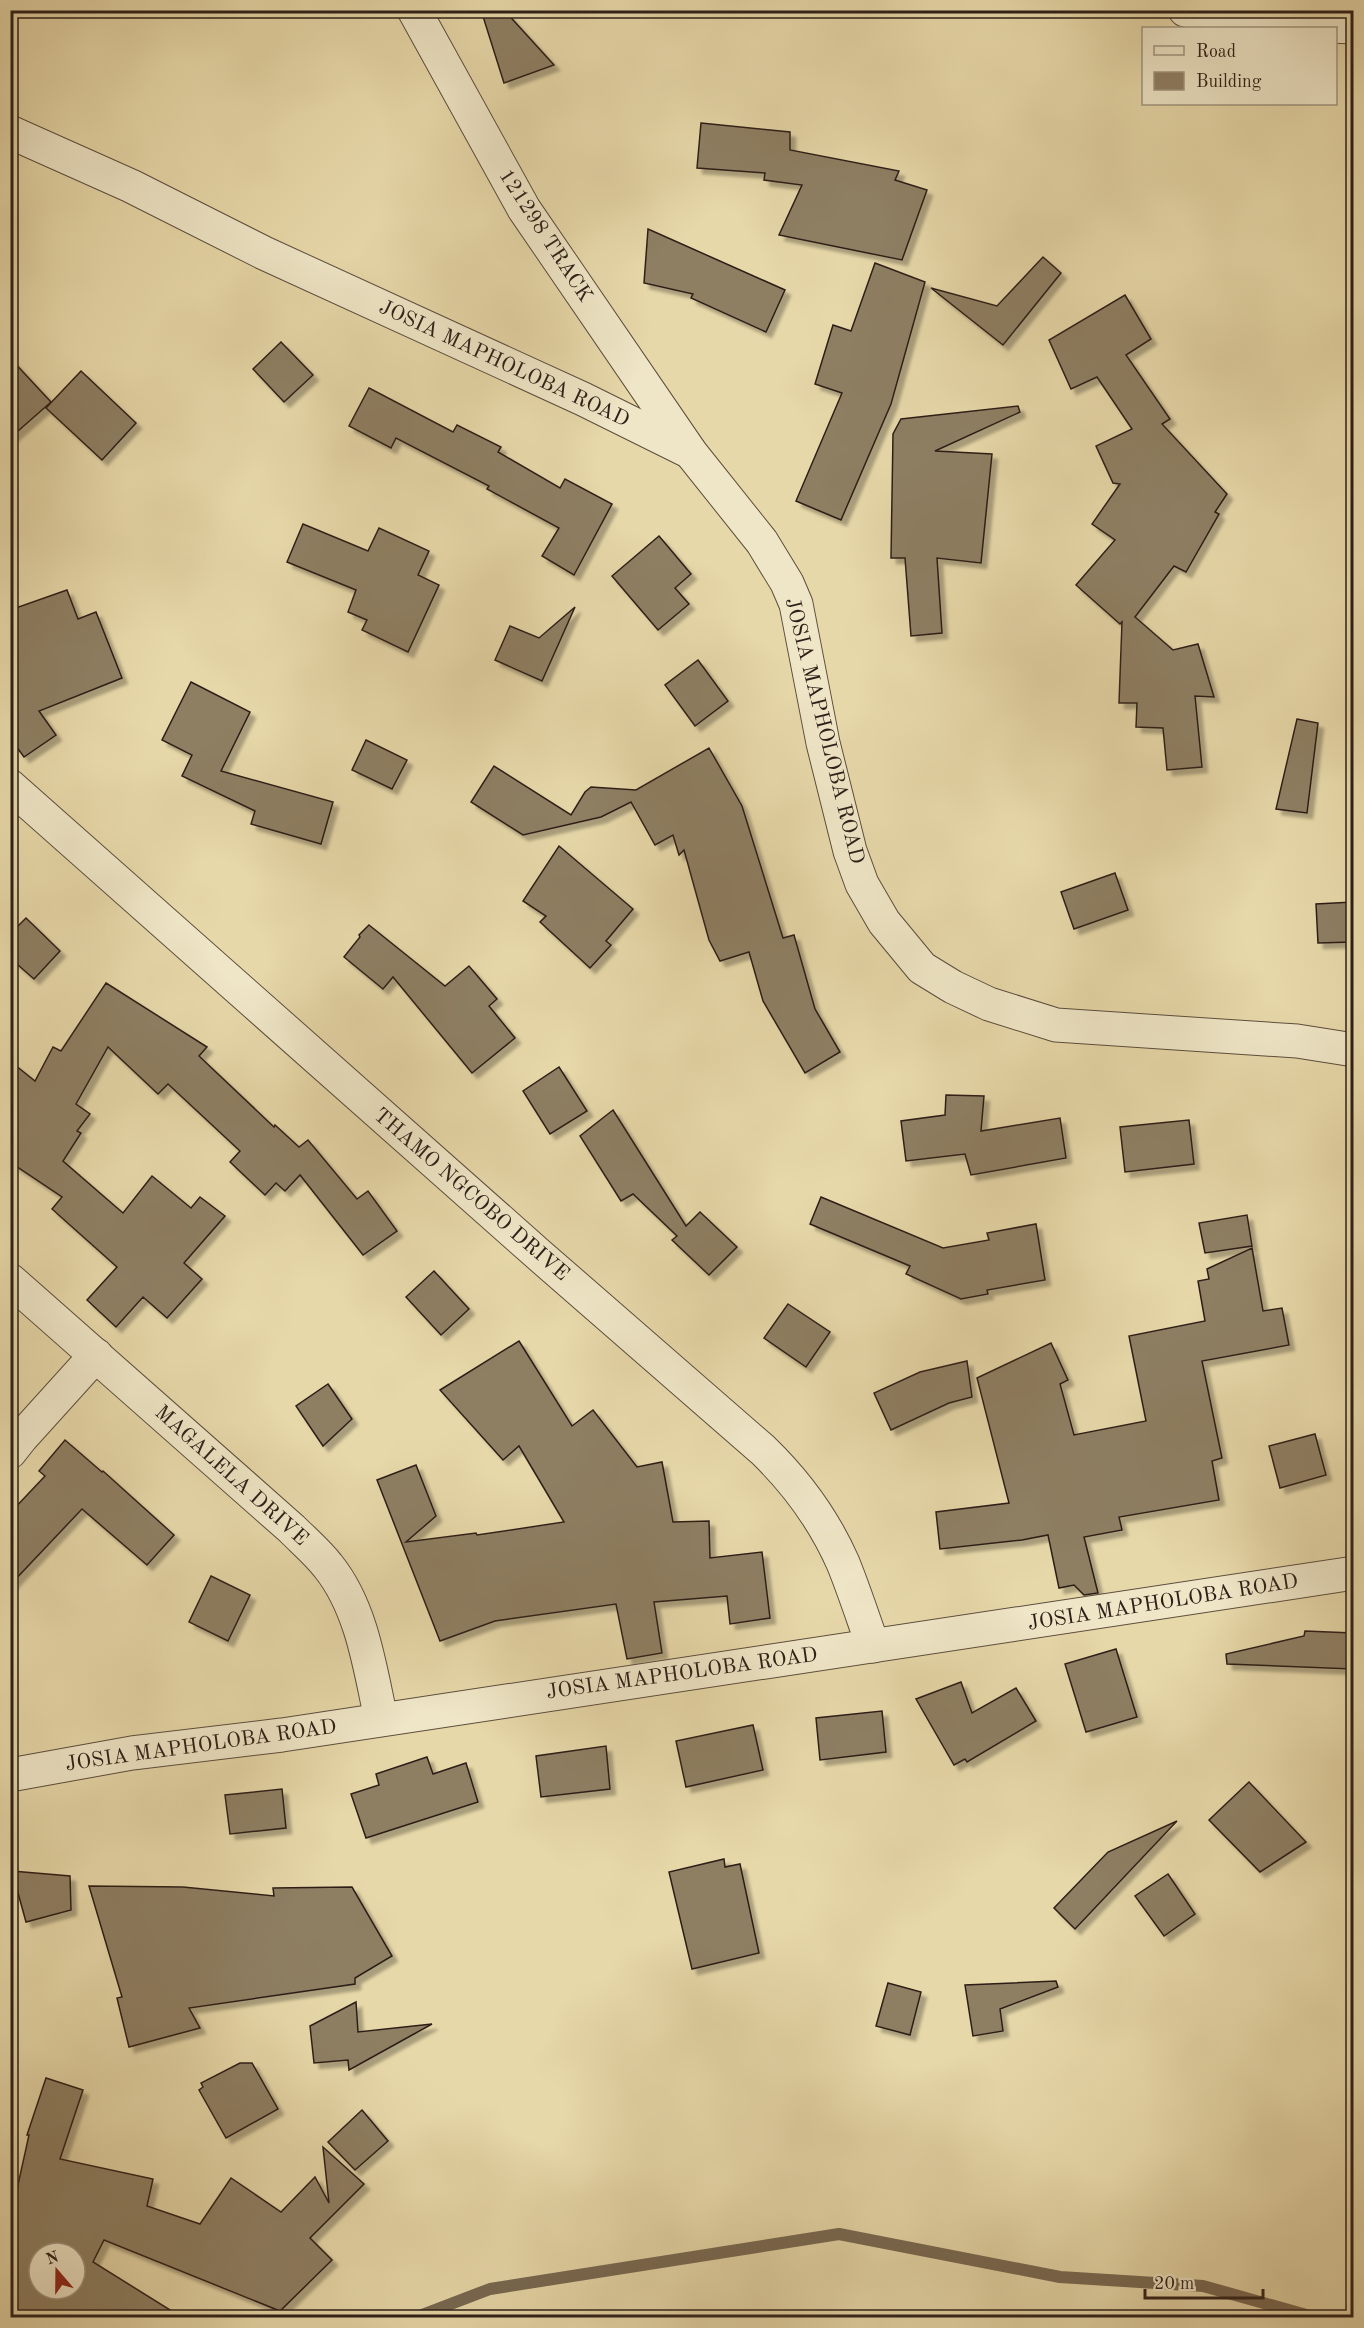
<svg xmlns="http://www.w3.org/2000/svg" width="1364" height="2328" font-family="'Old Standard TT',serif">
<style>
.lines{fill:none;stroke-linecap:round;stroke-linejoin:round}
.stream{stroke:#776852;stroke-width:12}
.building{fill:#8e7f64;stroke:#2d1f19;stroke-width:1.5;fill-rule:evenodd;filter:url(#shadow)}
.minor-casing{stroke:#5c4d3d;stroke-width:35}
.minor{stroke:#efe6c7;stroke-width:33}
.labels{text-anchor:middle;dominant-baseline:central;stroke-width:5;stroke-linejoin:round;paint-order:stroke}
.street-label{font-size:21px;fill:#2d1f19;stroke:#efe6c7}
</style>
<defs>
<filter id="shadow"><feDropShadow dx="5.5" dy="5.5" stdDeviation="1.5" flood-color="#0004"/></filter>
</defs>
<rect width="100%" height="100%" fill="#e7d8a9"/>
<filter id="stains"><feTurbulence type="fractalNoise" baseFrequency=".00333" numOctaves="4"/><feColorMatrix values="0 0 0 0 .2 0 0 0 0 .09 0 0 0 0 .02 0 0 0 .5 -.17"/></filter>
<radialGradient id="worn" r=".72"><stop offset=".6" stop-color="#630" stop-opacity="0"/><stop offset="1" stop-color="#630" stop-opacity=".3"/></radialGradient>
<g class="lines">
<path class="stream" d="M 414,2318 L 490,2289 L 839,2234 L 1060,2277 L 1203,2286 L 1317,2318"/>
</g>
<g class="building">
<path d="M 481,10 L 504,10 L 554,65 L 504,83 Z"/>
<path d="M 701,123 L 790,132 L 790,150 L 899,171 L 895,180 L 927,190 L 902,260 L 779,235 L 802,185 L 764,180 L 765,173 L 697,168 Z"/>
<path d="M 648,229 L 785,290 L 766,332 L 691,298 L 693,294 L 644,283 Z"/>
<path d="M 1043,257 L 1061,273 L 1003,345 L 931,288 L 997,306 Z"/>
<path d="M 875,263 L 925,282 L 891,404 L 841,520 L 796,501 L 842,393 L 815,384 L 833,325 L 851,331 Z"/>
<path d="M 1125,295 L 1151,339 L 1126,355 L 1170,419 L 1162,424 L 1227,494 L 1215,512 L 1219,514 L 1186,572 L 1174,566 L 1135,617 L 1173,650 L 1198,644 L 1214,697 L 1195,696 L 1202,767 L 1167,770 L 1163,728 L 1136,727 L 1137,703 L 1119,703 L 1122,622 L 1120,624 L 1076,585 L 1115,540 L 1092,524 L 1120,484 L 1113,483 L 1096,446 L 1132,429 L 1097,377 L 1071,389 L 1049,340 Z"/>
<path d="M 281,342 L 313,375 L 284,402 L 253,369 Z"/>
<path d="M 10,358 L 51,402 L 10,438 Z"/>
<path d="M 81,371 L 136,423 L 102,460 L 46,408 Z"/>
<path d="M 369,388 L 453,432 L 457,425 L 501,447 L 498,452 L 560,488 L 565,479 L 612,504 L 574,575 L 542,556 L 559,528 L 487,489 L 489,486 L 396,438 L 391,448 L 349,426 Z"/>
<path d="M 1018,406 L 1020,412 L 935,451 L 992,454 L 981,563 L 937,558 L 942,633 L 911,636 L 905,558 L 891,558 L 893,434 L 901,419 Z"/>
<path d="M 303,524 L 368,551 L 379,528 L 429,551 L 418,575 L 439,585 L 408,652 L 362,630 L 367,620 L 348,612 L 356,590 L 287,562 Z"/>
<path d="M 659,536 L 691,574 L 675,588 L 689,604 L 658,630 L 612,576 Z"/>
<path d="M 67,590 L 78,619 L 96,612 L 122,678 L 39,711 L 56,735 L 24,757 L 10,738 L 10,610 Z"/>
<path d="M 575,607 L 542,681 L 495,660 L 510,626 L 539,638 Z"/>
<path d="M 698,660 L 728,701 L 695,726 L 665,685 Z"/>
<path d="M 191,682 L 250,712 L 221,771 L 333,802 L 321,844 L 251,824 L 255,811 L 182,776 L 192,755 L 162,740 Z"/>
<path d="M 1297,719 L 1318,723 L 1307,813 L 1276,809 Z"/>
<path d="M 366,740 L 407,760 L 392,789 L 352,770 Z"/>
<path d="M 709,748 L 742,806 L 783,938 L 794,935 L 815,1009 L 840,1052 L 805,1073 L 763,1001 L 749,952 L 720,961 L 709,940 L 684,850 L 679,855 L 673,835 L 655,845 L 631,802 L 601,817 L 523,835 L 471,802 L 494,766 L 571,815 L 585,792 L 591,787 L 636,790 Z"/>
<path d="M 559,846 L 633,909 L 606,941 L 611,945 L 590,968 L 540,922 L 546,916 L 523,901 Z"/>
<path d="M 1115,873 L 1128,910 L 1074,929 L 1061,892 Z"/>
<path d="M 1353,902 L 1353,942 L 1318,943 L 1316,904 Z"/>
<path d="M 26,918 L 60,951 L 34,979 L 10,958 L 10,934 Z"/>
<path d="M 369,925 L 445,986 L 469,966 L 497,999 L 489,1006 L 515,1038 L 472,1073 L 393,977 L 383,989 L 344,957 L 360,937 L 359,935 Z"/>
<path d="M 106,983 L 207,1047 L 199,1056 L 274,1127 L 275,1125 L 299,1147 L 308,1140 L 357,1199 L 368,1191 L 397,1231 L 363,1255 L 300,1175 L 285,1191 L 276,1183 L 265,1195 L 230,1162 L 240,1151 L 168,1084 L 158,1094 L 108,1047 L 76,1104 L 90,1114 L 77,1131 L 81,1133 L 63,1161 L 123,1213 L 152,1176 L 191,1208 L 200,1197 L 225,1216 L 184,1263 L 202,1279 L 167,1318 L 143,1297 L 116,1327 L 87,1300 L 117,1267 L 52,1209 L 62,1197 L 10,1162 L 10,1061 L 35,1081 L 53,1047 L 61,1051 Z"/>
<path d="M 559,1067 L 587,1111 L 550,1134 L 523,1091 Z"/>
<path d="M 946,1095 L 984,1096 L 981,1131 L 1060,1118 L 1066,1158 L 971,1175 L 965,1154 L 906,1161 L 901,1121 L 945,1115 Z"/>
<path d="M 613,1110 L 686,1226 L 700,1212 L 737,1247 L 709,1275 L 672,1240 L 677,1236 L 633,1194 L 621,1201 L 580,1136 Z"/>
<path d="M 1189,1120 L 1194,1164 L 1125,1172 L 1120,1127 Z"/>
<path d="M 821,1197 L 943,1248 L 989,1240 L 987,1233 L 1036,1224 L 1045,1280 L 987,1290 L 988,1294 L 961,1299 L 906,1274 L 910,1266 L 810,1224 Z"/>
<path d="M 1247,1215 L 1252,1246 L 1205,1253 L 1199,1223 Z"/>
<path d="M 1252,1248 L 1263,1311 L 1282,1308 L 1289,1345 L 1202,1361 L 1222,1458 L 1212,1461 L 1219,1500 L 1119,1517 L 1122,1530 L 1084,1537 L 1098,1593 L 1084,1595 L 1074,1585 L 1059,1588 L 1048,1535 L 1022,1540 L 940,1549 L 936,1512 L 1009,1503 L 977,1378 L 1051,1343 L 1068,1380 L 1060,1384 L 1074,1435 L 1146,1421 L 1129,1336 L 1205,1321 L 1198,1281 L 1209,1279 L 1207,1269 Z"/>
<path d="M 434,1271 L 469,1309 L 441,1335 L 406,1297 Z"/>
<path d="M 788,1304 L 830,1332 L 806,1367 L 764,1338 Z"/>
<path d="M 519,1341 L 572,1426 L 593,1410 L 637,1467 L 662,1462 L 673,1522 L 709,1521 L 710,1558 L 762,1552 L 770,1618 L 730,1624 L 727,1596 L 654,1602 L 662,1653 L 627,1659 L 616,1604 L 495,1621 L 440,1641 L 377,1480 L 416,1465 L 436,1516 L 406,1542 L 476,1533 L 477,1535 L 564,1522 L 519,1446 L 503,1460 L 440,1390 Z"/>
<path d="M 967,1361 L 972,1397 L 949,1403 L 891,1430 L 874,1393 L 920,1372 Z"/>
<path d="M 328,1384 L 352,1419 L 323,1446 L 296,1406 Z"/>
<path d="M 1315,1434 L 1326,1475 L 1280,1488 L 1269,1446 Z"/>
<path d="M 65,1440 L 102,1472 L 103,1471 L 174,1535 L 147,1565 L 82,1509 L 10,1585 L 10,1513 L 45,1476 L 39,1471 Z"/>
<path d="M 211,1576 L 250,1595 L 228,1641 L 189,1622 Z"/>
<path d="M 1305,1631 L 1353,1633 L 1353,1669 L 1227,1664 L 1226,1654 L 1304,1636 Z"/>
<path d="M 1116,1649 L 1137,1717 L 1086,1732 L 1065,1664 Z"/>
<path d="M 961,1682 L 972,1713 L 1016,1688 L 1036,1721 L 967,1762 L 965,1759 L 954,1765 L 916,1699 Z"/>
<path d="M 882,1711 L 886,1752 L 820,1760 L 816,1718 Z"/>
<path d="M 753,1725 L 763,1770 L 686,1787 L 676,1741 Z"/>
<path d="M 606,1746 L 610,1789 L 541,1797 L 536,1756 Z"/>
<path d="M 427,1757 L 433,1774 L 466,1763 L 478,1802 L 366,1838 L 351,1794 L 379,1785 L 376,1774 Z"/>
<path d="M 1249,1782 L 1306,1842 L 1260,1872 L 1209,1820 Z"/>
<path d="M 282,1789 L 286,1828 L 230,1834 L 225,1795 Z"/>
<path d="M 1177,1821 L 1075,1929 L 1054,1908 L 1108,1852 Z"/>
<path d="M 724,1859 L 725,1867 L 740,1864 L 759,1953 L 692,1969 L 669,1872 Z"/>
<path d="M 12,1871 L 70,1876 L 71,1910 L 26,1922 Z"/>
<path d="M 1168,1874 L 1195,1914 L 1164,1936 L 1135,1896 Z"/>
<path d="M 89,1886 L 183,1887 L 274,1896 L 273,1888 L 352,1887 L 392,1956 L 355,1978 L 355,1984 L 189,2008 L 200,2028 L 129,2047 L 117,1998 L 122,1997 Z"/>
<path d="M 1056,1981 L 1058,1987 L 1000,2009 L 1003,2031 L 973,2036 L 965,1985 Z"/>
<path d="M 888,1983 L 921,1992 L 910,2035 L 876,2026 Z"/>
<path d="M 356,2002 L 358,2032 L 432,2024 L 349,2070 L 348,2060 L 314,2063 L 310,2026 Z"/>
<path d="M 240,2063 L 252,2063 L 278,2109 L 226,2138 L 199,2090 L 203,2087 L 201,2083 Z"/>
<path d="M 46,2078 L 83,2090 L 60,2159 L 153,2179 L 147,2206 L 200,2224 L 231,2178 L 281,2212 L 315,2177 L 329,2203 L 323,2147 L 364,2184 L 310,2238 L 332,2260 L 280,2311 L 104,2240 L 93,2262 L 183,2318 L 22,2318 L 10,2313 L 10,2221 L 29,2135 L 27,2135 ZM 39,2253 L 75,2253 L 75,2289 L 39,2289 Z"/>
<path d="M 362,2110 L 388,2141 L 355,2170 L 328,2142 Z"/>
</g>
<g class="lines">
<defs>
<g id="minor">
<path d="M 414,10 L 524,209 L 691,453 L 762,542 L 787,583 L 796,604 L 823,743 L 850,851 L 862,884 L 884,922 L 922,968 L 953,987 L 989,1004 L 1056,1025 L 1297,1041 L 1354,1050"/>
<path d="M 1185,10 L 1254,23 L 1354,27"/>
<path d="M 10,132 L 131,186 L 264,253 L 583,399 L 690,452"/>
<path d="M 10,786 L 538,1254 L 763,1450 C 796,1482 824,1520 843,1563 C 854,1590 863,1618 873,1646"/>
<path d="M 10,1280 L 292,1529 C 304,1541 318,1553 328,1566 C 362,1608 370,1668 381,1719"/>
<path d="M 10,1452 L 21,1438 L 96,1355"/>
<path d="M 10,1775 L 132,1753 L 282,1735 L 1354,1573"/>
</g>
</defs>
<use href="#minor" class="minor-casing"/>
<use href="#minor" class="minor"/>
</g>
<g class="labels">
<g class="street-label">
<text transform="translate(545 236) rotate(57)">121298 TRACK</text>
<text transform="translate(504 364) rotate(25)">JOSIA MAPHOLOBA ROAD</text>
<text transform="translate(824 731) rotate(76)">JOSIA MAPHOLOBA ROAD</text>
<text transform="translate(471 1195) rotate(41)">THAMO NGCOBO DRIVE</text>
<text transform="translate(231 1476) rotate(42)">MAGALELA DRIVE</text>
<text transform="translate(1163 1603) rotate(-9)">JOSIA MAPHOLOBA ROAD</text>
<text transform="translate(682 1674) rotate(-8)">JOSIA MAPHOLOBA ROAD</text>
<text transform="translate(201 1746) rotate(-8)">JOSIA MAPHOLOBA ROAD</text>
</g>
</g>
<rect width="1364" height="2328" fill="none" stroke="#e7d8a9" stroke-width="36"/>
<rect x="12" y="12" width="1340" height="2304" fill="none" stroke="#2d1f19" stroke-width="3"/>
<rect x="18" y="18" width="1328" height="2292" fill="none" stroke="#2d1f19" stroke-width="1.5"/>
<rect x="1142" y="27" width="195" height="78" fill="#efe6c7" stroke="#a19681" stroke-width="1.5"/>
<rect x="1154" y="46" width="30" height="9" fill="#efe6c7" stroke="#a19681" stroke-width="1.5"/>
<text x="1196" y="57" font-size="18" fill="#2d1f19">Road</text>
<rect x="1154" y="72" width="30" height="18" fill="#8e7f64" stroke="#a19681" stroke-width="1.5"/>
<text x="1196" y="87" font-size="18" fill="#2d1f19">Building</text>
<g transform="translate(57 2271) rotate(340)"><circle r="28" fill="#efe6c7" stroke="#a19681" stroke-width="1.5"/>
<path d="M0-4.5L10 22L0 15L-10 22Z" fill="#8f2418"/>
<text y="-9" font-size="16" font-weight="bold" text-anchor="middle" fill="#2d1f19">N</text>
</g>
<path d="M1145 2289v9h118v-9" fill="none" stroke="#2d1f19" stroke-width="3"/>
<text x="1154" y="2289" font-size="18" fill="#2d1f19" stroke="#efe6c7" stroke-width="4.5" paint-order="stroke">20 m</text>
<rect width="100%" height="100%" filter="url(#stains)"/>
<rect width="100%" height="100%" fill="url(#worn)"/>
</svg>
